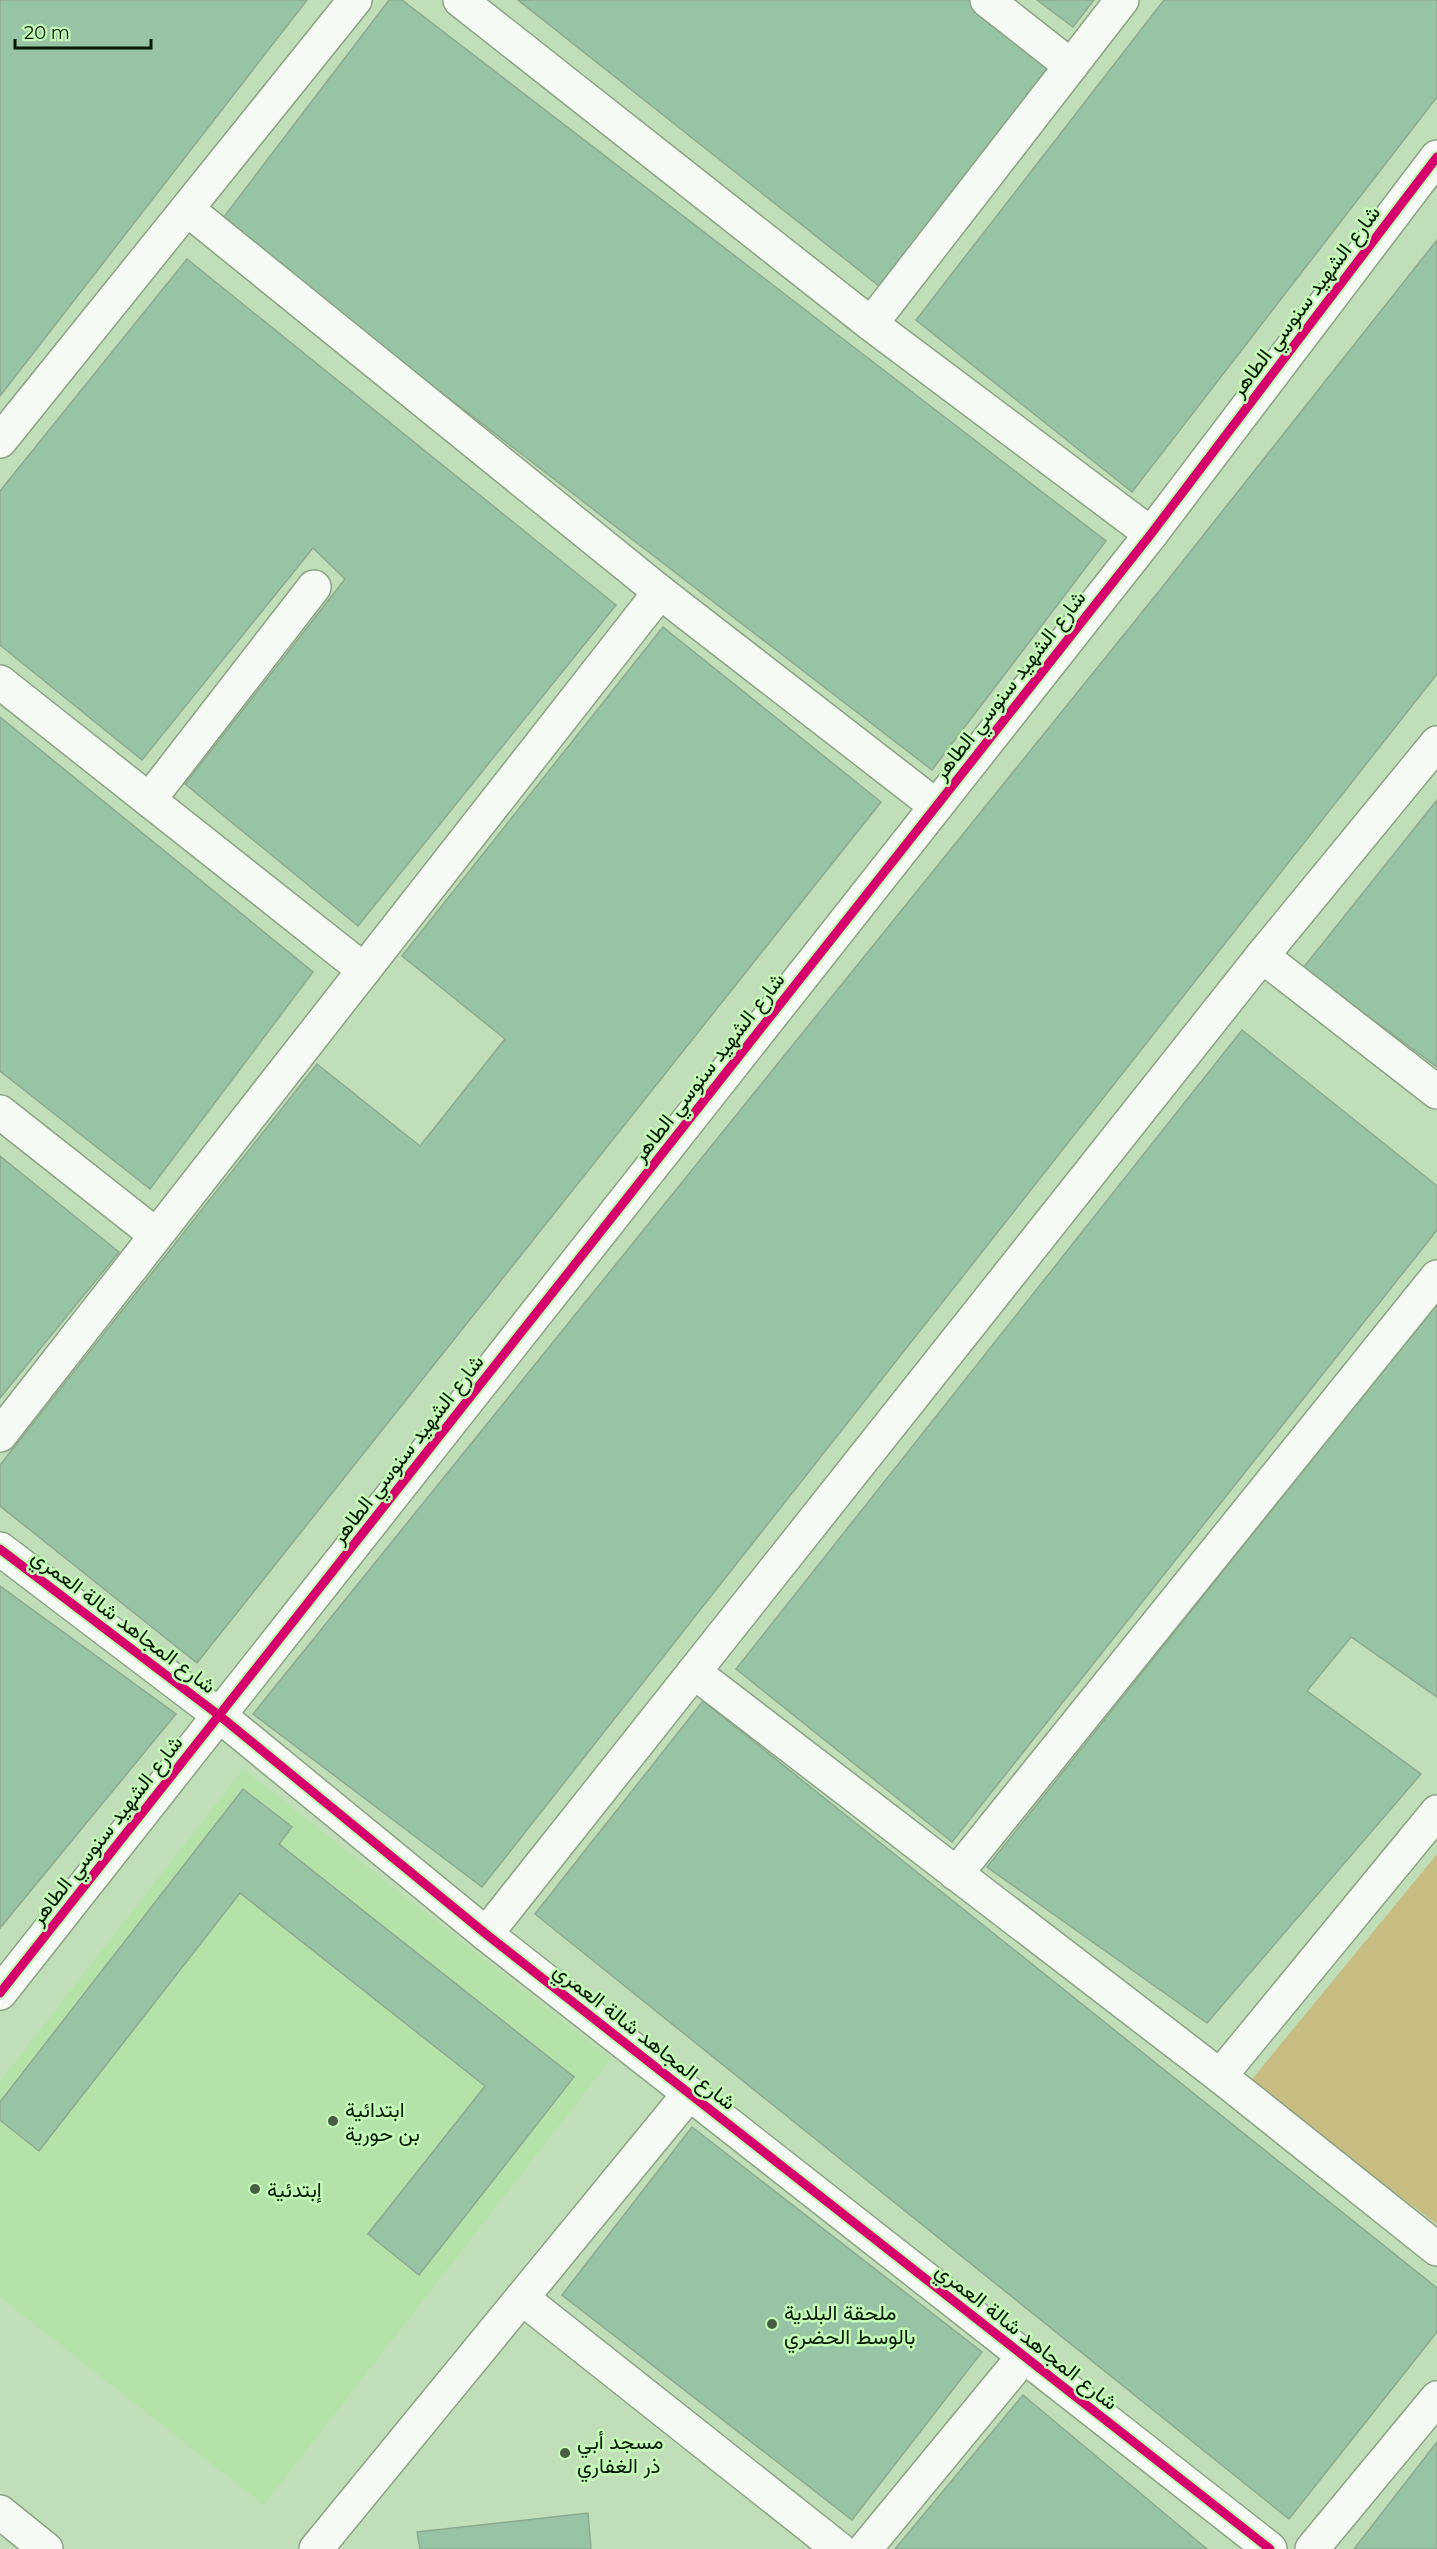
<svg xmlns="http://www.w3.org/2000/svg" width="1437" height="2549" font-family="Montserrat,Vazirmatn,sans-serif">
<style>
.built{fill:#b4e3a9}
.green{fill:#c7bd83}
.building{fill:#97c4a5;stroke:#8caa90;stroke-width:1.5}
.lines{fill:none;stroke-linecap:round;stroke-linejoin:round}
.street-casing{stroke:#8ba285;stroke-width:36}
.street{stroke:#f6faf4;stroke-width:33}
.cycleway-casing{stroke:#c4fbb6;stroke-width:13}
.cycleway{stroke:#d6006c;stroke-width:9}
.poi-dot{fill:#465e42;stroke:#c4fbb6;stroke-width:2}
.labels{text-anchor:middle;dominant-baseline:central;stroke-width:5;stroke-linejoin:round;paint-order:stroke}
.street-label{font-size:21px;fill:#051902;stroke:#c4fbb6}
.poi-label{font-size:21px;fill:#051902;stroke:#c4fbb6;text-anchor:start}
</style>
<rect width="100%" height="100%" fill="#c0deb8"/>
<path class="built" d="M 243,1769 L 611,2059 L 264,2505 L 0,2297 L 0,2081 Z"/>
<path class="green" d="M 1437,1854 L 1437,2224 L 1248,2084 Z"/>
<g class="building">
<path d="M 0,0 L 307,0 L 0,396 Z"/>
<path d="M 389,0 L 402,0 L 1106,541 L 932,770 L 220,222 Z"/>
<path d="M 518,0 L 969,0 L 1052,65 L 879,286 Z"/>
<path d="M 1037,0 L 1094,0 L 1073,27 Z"/>
<path d="M 1164,0 L 1437,0 L 1437,97 L 1132,492 L 916,320 Z"/>
<path d="M 1437,240 L 1437,674 L 482,1887 L 253,1714 L 1160,590 Z"/>
<path d="M 187,259 L 616,605 L 358,926 L 185,784 L 345,579 L 313,548 L 142,760 L 0,645 L 0,491 Z"/>
<path d="M 663,627 L 881,802 L 197,1663 L 0,1506 L 0,1465 L 317,1064 L 420,1146 L 505,1039 L 402,956 Z"/>
<path d="M 0,717 L 313,972 L 150,1189 L 0,1071 Z"/>
<path d="M 1437,800 L 1437,1067 L 1303,968 Z"/>
<path d="M 1242,1030 L 1437,1186 L 1437,1230 L 952,1842 L 736,1669 Z"/>
<path d="M 0,1156 L 119,1252 L 0,1398 Z"/>
<path d="M 1437,1303 L 1437,1697 L 1351,1637 L 1307,1691 L 1421,1774 L 1207,2023 L 987,1867 Z"/>
<path d="M 0,1586 L 176,1714 L 0,1928 Z"/>
<path d="M 703,1701 L 1437,2288 L 1437,2332 L 1289,2519 L 535,1914 Z"/>
<path d="M 243,1789 L 292,1827 L 279,1844 L 574,2077 L 419,2275 L 368,2234 L 485,2086 L 240,1893 L 39,2151 L 0,2120 L 0,2102 Z"/>
<path d="M 692,2127 L 982,2352 L 852,2520 L 562,2295 Z"/>
<path d="M 1023,2395 L 1207,2549 L 895,2549 Z"/>
<path d="M 1437,2442 L 1437,2549 L 1354,2549 Z"/>
<path d="M 588,2513 L 591,2549 L 420,2549 L 417,2532 Z"/>
</g>
<g class="lines">
<defs>
<g id="street">
<path d="M 460,0 L 871,324 L 1151,534"/>
<path d="M 987,0 L 1071,66"/>
<path d="M 187,209 L 660,592 L 936,806"/>
<path d="M 871,324 L 1122,0"/>
<path d="M 0,441 L 355,0"/>
<path d="M 0,682 L 364,970"/>
<path d="M 149,800 L 314,587"/>
<path d="M 1262,956 L 1437,1092"/>
<path d="M 0,1112 L 156,1235"/>
<path d="M 0,1435 L 660,592"/>
<path d="M 0,1549 L 220,1716 L 486,1934 L 1270,2549"/>
<path d="M 694,1672 L 1220,2076 L 1437,2249"/>
<path d="M 956,1874 L 1437,1277"/>
<path d="M 486,1934 L 1262,956 L 1437,743"/>
<path d="M 0,1993 L 1151,534 L 1437,157"/>
<path d="M 1220,2076 L 1437,1812"/>
<path d="M 522,2298 L 839,2549"/>
<path d="M 0,2512 L 46,2549"/>
<path d="M 316,2549 L 689,2094"/>
<path d="M 865,2549 L 1024,2356"/>
<path d="M 1312,2549 L 1437,2398"/>
</g>
</defs>
<use href="#street" class="street-casing"/>
<use href="#street" class="street"/>
<defs>
<g id="cycleway">
<path d="M 0,1549 L 220,1716 L 486,1934 L 1270,2549"/>
<path d="M 0,1993 L 1151,534 L 1437,157"/>
</g>
</defs>
<use href="#cycleway" class="cycleway-casing"/>
<use href="#cycleway" class="cycleway"/>
</g>
<g class="poi-dot">
<circle cx="333" cy="2121" r="6"/>
<circle cx="255" cy="2189" r="6"/>
<circle cx="772" cy="2324" r="6"/>
<circle cx="565" cy="2453" r="6"/>
</g>
<g class="labels">
<g class="street-label">
<text transform="translate(1305 301) rotate(-53)">شارع الشهيد سنوسي الطاهر</text>
<text transform="translate(1009 685) rotate(-52)">شارع الشهيد سنوسي الطاهر</text>
<text transform="translate(708 1067) rotate(-52)">شارع الشهيد سنوسي الطاهر</text>
<text transform="translate(407 1449) rotate(-52)">شارع الشهيد سنوسي الطاهر</text>
<text transform="translate(124 1621) rotate(37)">شارع المجاهد شالة العمري</text>
<text transform="translate(106 1830) rotate(-52)">شارع الشهيد سنوسي الطاهر</text>
<text transform="translate(645 2036) rotate(38)">شارع المجاهد شالة العمري</text>
<text transform="translate(1027 2336) rotate(38)">شارع المجاهد شالة العمري</text>
</g>
<g class="poi-label">
<text x="345" y="2109">ابتدائية<tspan x="345" dy="24">بن حورية</tspan></text>
<text x="267" y="2189">إبتدئية</text>
<text x="784" y="2312">ملحقة البلدية<tspan x="784" dy="24">بالوسط الحضري</tspan></text>
<text x="577" y="2441">مسجد أبي<tspan x="577" dy="24">ذر الغفاري</tspan></text>
</g>
</g>
<path d="M15 39v9h136v-9" fill="none" stroke="#051902" stroke-width="3"/>
<text x="24" y="39" font-size="18" fill="#051902" stroke="#c4fbb6" stroke-width="4.5" paint-order="stroke">20 m</text>
</svg>
